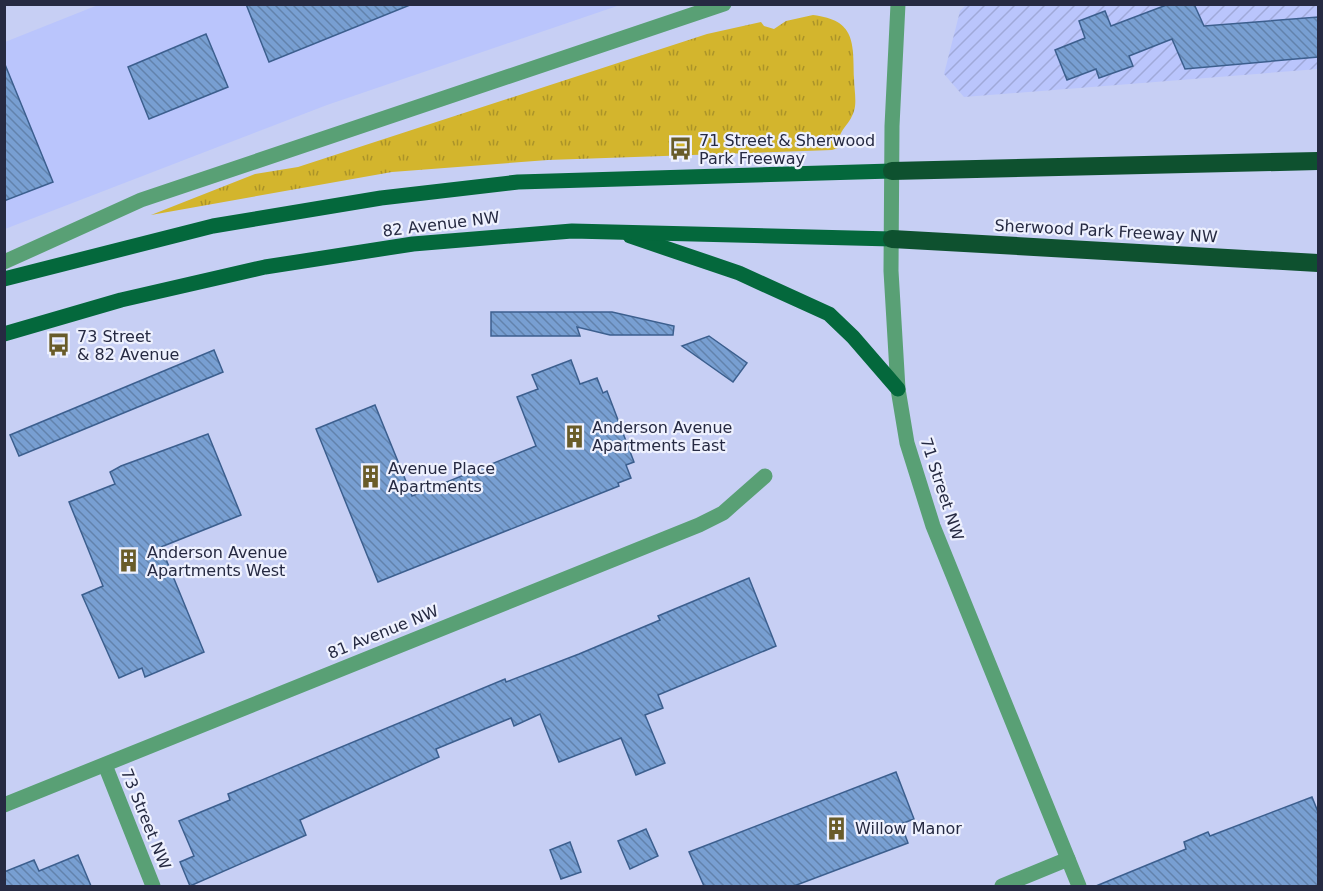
<svg xmlns="http://www.w3.org/2000/svg" width="1323" height="891" font-family="'DejaVu Sans',sans-serif">
<style>
.built{fill:#bac5fc}
.industrial{fill:url(#industrial-furrows)}
.grass{fill:url(#grass-tufts)}
.building{fill:url(#building-back-hatch);stroke:#3c5f8e;stroke-width:1.5}
.lines{fill:none;stroke-linecap:round;stroke-linejoin:round}
.minor{stroke:#59a075;stroke-width:15}
.tertiary{stroke:#59a075;stroke-width:15}
.primary{stroke:#04683c;stroke-width:15}
.motorway{stroke:#0e512f;stroke-width:18}
.labels{text-anchor:middle;dominant-baseline:central;stroke-width:4.5;stroke-linejoin:round;paint-order:stroke}
.poi-label{font-size:16px;fill:#262a42;stroke:#eef1fe;text-anchor:start}
.street-label{font-size:16px;fill:#262a42;stroke:#eef1fe}
</style>
<defs>
<pattern id="industrial-furrows" width="10" height="10" patternUnits="userSpaceOnUse" patternTransform="scale(1.5)"><rect width="10" height="10" fill="#bac5fc"/><path d="M-1 1l2-2M0 10L10 0M9 11l2-2" fill="none" stroke="#a0a9d9"/></pattern>
<pattern id="grass-tufts" width="24" height="20" patternUnits="userSpaceOnUse" patternTransform="scale(1.5)"><rect width="24" height="20" fill="#d3b52d"/><path d="M3 7l-1-3M5 7V3M7 7l1-3M15 17l-1-3M17 17v-4M19 17l1-3" fill="none" stroke="#ab9328"/></pattern>
<pattern id="building-back-hatch" width="6" height="6" patternUnits="userSpaceOnUse" patternTransform="scale(1.5)"><rect width="6" height="6" fill="#789fd2"/><path d="M-1 5l2 2M0 0l6 6M5-1l2 2" fill="none" stroke="#6282ac"/></pattern>
</defs>
<rect width="100%" height="100%" fill="#c7cff4"/>
<path class="built" d="M 98,5 L 620,5 L 327,105 L 5,229 L 5,42 Z"/>
<path class="industrial" d="M 966,5 L 1318,5 L 1318,69 L 964,97 L 944,74 L 960,11 Z"/>
<path class="grass" d="M 813,15 C 856,20 853,43 854,78 C 854,88 857,102 854,111 C 849,127 838,128 838,148 L 832,150 L 548,160 L 392,172 L 151,215 L 255,174 L 298,167 L 707,34 L 761,22 L 764,26 L 774,29 L 786,21 Z"/>
<g class="building">
<path d="M 246,4 L 410,4 L 410,5 L 269,62 Z"/>
<path d="M 1169,4 L 1194,4 L 1204,26 L 1318,17 L 1318,57 L 1185,69 L 1172,39 L 1129,56 L 1133,66 L 1099,78 L 1096,69 L 1067,80 L 1055,50 L 1085,38 L 1079,21 L 1105,11 L 1111,26 Z"/>
<path d="M 206,34 L 228,87 L 149,119 L 128,67 Z"/>
<path d="M 4,62 L 53,182 L 4,201 Z"/>
<path d="M 491,312 L 612,312 L 674,326 L 673,335 L 610,335 L 577,327 L 580,336 L 491,336 Z"/>
<path d="M 709,336 L 747,363 L 733,382 L 682,346 Z"/>
<path d="M 214,350 L 223,372 L 19,456 L 10,435 Z"/>
<path d="M 571,360 L 580,384 L 597,378 L 603,393 L 607,391 L 634,462 L 626,465 L 631,478 L 618,483 L 619,486 L 378,582 L 316,429 L 375,405 L 412,496 L 536,446 L 517,397 L 538,389 L 532,375 Z"/>
<path d="M 208,434 L 241,515 L 161,547 L 204,652 L 145,677 L 142,668 L 119,678 L 82,595 L 103,586 L 69,502 L 115,484 L 110,472 L 121,466 Z"/>
<path d="M 749,578 L 776,646 L 658,695 L 663,708 L 645,715 L 665,763 L 636,775 L 621,738 L 559,762 L 540,714 L 514,726 L 511,718 L 436,749 L 439,757 L 300,820 L 306,835 L 190,886 L 180,862 L 194,856 L 179,821 L 230,800 L 228,794 L 505,679 L 506,682 L 579,654 L 660,620 L 658,616 Z"/>
<path d="M 896,772 L 914,819 L 901,824 L 908,843 L 794,886 L 704,886 L 689,852 Z"/>
<path d="M 1312,797 L 1318,812 L 1318,886 L 1096,886 L 1186,849 L 1184,842 L 1208,832 L 1210,836 Z"/>
<path d="M 646,829 L 658,856 L 630,869 L 618,841 Z"/>
<path d="M 570,842 L 581,872 L 561,879 L 550,850 Z"/>
<path d="M 78,855 L 91,886 L 4,886 L 4,872 L 34,860 L 39,871 Z"/>
</g>
<g class="lines">
<g class="minor">
<path d="M 105,765 L 153,886"/>
<path d="M 4,805 L 699,525 L 723,513 L 765,476"/>
<path d="M 1002,886 L 1068,859"/>
</g>
<g class="tertiary">
<path d="M 898,4 L 892,126 L 891,271 L 898,389 L 907,443 L 933,526 L 1079,886"/>
<path d="M 4,262 L 141,200 L 724,4"/>
</g>
<g class="primary">
<path d="M 630,236 L 739,273 L 829,314 L 853,337 L 898,389"/>
<path d="M 4,279 L 213,226 L 381,198 L 518,182 L 892,171"/>
<path d="M 4,334 L 121,300 L 265,267 L 413,244 L 572,231 L 892,239"/>
</g>
<g class="motorway">
<path d="M 892,171 L 1318,161"/>
<path d="M 892,239 L 1318,263"/>
</g>
</g>
<defs>
<symbol id="bus-bare" viewBox="-9 -9 18 18"><path d="M-5-6H5V4H4V6H2V4H-2V6H-4V4H-5ZM-3.5-4V0h7V-4ZM-3.5 1.2v1.5H-2V1.2ZM2 1.2v1.5H3.5V1.2Z" fill="#695c29" stroke="#eef1fe" stroke-width="2.5" paint-order="stroke"/></symbol>
<symbol id="building-bare" viewBox="-9 -9 18 18"><path d="M-4-6H4V6H1V3H-1V6H-4ZM-2.5-4.3h1.7v1.8h-1.7ZM.8-4.3h1.7v1.8H.8ZM-2.5-1h1.7V.8h-1.7ZM.8-1h1.7V.8H.8Z" fill="#695c29" stroke="#eef1fe" stroke-width="2.5" paint-order="stroke"/></symbol>
</defs>
<g fill-rule="evenodd">
<use href="#bus-bare" x="664" y="132" width="33" height="33"/>
<use href="#bus-bare" x="42" y="328" width="33" height="33"/>
<use href="#building-bare" x="558" y="420" width="33" height="33"/>
<use href="#building-bare" x="354" y="460" width="33" height="33"/>
<use href="#building-bare" x="112" y="544" width="33" height="33"/>
<use href="#building-bare" x="820" y="812" width="33" height="33"/>
</g>
<g class="labels">
<g class="poi-label">
<text x="699" y="140">71 Street &amp; Sherwood<tspan x="699" dy="18">Park Freeway</tspan></text>
<text x="77" y="336">73 Street<tspan x="77" dy="18">&amp; 82 Avenue</tspan></text>
<text x="592" y="427">Anderson Avenue<tspan x="592" dy="18">Apartments East</tspan></text>
<text x="388" y="468">Avenue Place<tspan x="388" dy="18">Apartments</tspan></text>
<text x="147" y="552">Anderson Avenue<tspan x="147" dy="18">Apartments West</tspan></text>
<text x="855" y="828">Willow Manor</text>
</g>
<g class="street-label">
<text transform="translate(441 224) rotate(-7)">82 Avenue NW</text>
<text transform="translate(1106 231) rotate(3)">Sherwood Park Freeway NW</text>
<text transform="translate(942 489) rotate(72)">71 Street NW</text>
<text transform="translate(383 632) rotate(-22)">81 Avenue NW</text>
<text transform="translate(146 819) rotate(68)">73 Street NW</text>
</g>
</g>
<rect width="1323" height="891" fill="none" stroke="#262a42" stroke-width="12"/>
</svg>
